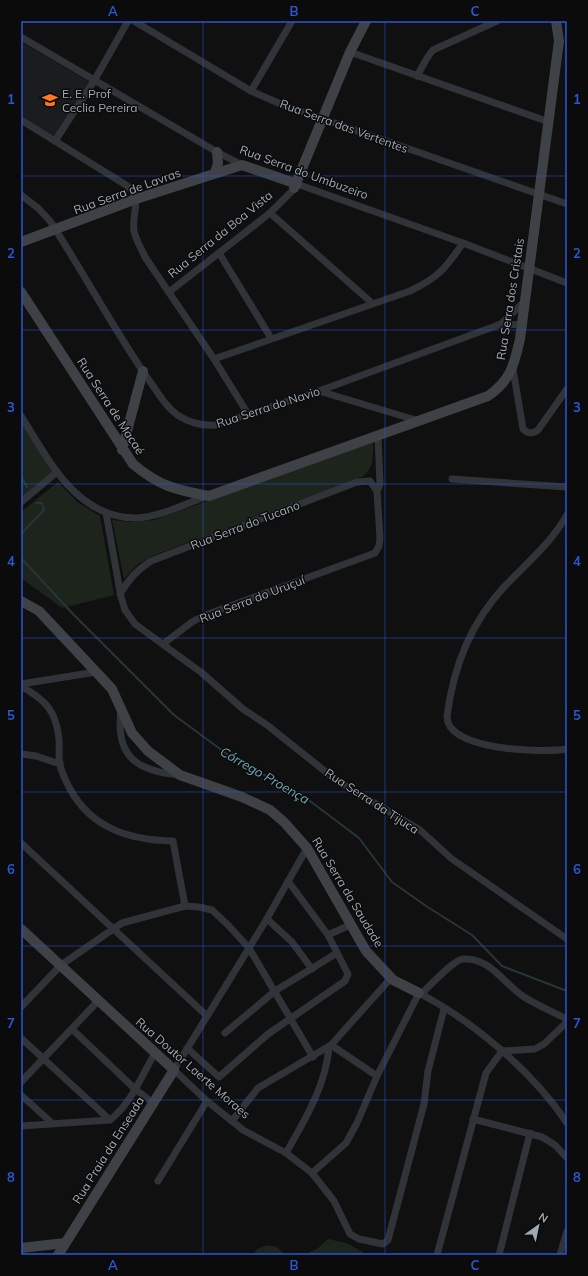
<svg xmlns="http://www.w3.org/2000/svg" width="588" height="1276" font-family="Mulish,sans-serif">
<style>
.built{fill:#1b1c1e}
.green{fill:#1c241c}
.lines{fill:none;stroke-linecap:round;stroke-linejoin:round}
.stream{stroke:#273538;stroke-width:2}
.street{stroke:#303337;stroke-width:7}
.secondary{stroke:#3e4247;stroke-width:10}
.grid{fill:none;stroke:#2a57d4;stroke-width:1;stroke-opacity:0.55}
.labels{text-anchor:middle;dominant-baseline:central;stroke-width:3;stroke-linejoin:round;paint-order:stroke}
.poi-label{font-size:12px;fill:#9fabb4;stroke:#0b0b0c;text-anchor:start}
.street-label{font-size:12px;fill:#9fabb4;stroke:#0b0b0c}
.water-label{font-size:13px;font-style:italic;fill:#72a5b3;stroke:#0b0b0c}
.neatline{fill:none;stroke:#2a57d4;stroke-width:1.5}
.grid-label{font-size:13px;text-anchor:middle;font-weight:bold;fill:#2a57d4}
</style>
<rect width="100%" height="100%" fill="#101011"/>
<path class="built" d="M 21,42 L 90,82 L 57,139 L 21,118 Z"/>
<g class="green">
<path d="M 21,420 L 52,469 L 51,474 L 22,497 L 21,497 Z"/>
<path d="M 373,442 C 373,455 375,468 362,477 L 152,556 L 138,564 L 124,579 L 112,520 L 131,522 L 154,520 Z"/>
<path d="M 58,482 L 77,502 L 100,516 L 114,595 L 62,608 L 21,578 L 21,512 Z"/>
<path d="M 328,1239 L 347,1243 L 367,1255 L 303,1255 L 317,1249 Z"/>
<path d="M 267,1245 L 277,1247 L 285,1255 L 253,1255 L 257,1249 Z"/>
</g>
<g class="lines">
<g class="stream">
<path d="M 21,476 L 27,487"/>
<path d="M 21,534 L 44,510 L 42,503 L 36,503"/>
<path d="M 21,558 L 73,614 L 174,715 L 231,757 L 302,795 L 359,838 L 392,882 L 426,906 L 472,935 L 502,966 L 567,991"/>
</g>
<g class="street">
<path d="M 134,21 L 251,91 L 283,105 L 567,204"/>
<path d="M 21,37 L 217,152 L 242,165"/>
<path d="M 350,52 L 549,122"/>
<path d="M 417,76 L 427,58 L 433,50 L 497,21"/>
<path d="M 251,91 L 292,21"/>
<path d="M 21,120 L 126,185 C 144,199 131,212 134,231 C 136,240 141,248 145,257 L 214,359 L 248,414"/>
<path d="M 55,141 L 94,81 L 128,21"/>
<path d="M 297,184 L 463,243 L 567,283"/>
<path d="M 21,195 L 38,208 L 50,221 C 83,272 112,326 146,376 C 156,389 165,407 179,416 C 190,423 202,426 216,425 L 319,391 L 501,324 L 524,302"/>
<path d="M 270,213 L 372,303"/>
<path d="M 219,253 L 271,338"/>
<path d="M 169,292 L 270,213 L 294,189"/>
<path d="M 501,324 L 521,325"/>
<path d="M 214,359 L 410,291 C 439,277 445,269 463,243"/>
<path d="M 513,369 L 523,429 C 529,434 532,434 538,430 L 567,389"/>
<path d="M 319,391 L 419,421"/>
<path d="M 21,416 C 49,460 76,518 136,518 C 160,517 185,504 207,496"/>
<path d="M 452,479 L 567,487"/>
<path d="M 21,502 L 57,472"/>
<path d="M 106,513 L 121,597 L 125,610 L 135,624 L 202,673 L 243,709 L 267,725 L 336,780 L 420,830 L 452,859 L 567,939"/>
<path d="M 567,515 C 551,543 527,563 505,586 C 471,622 453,668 447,717 C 448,751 543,753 567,749"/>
<path d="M 120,594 C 129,579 137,570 151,561 L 357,482 L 370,481 L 377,491"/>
<path d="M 163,644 L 192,622 L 203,616 L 375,553 L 379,546 L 380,538 L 377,491 L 380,484 L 378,436"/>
<path d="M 21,684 L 96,672"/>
<path d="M 21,686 C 45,700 56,710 59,739 C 60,747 58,756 60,764 C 61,772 66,781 70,789 C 92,829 130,840 173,841 L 185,906"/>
<path d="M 121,710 C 115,757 137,771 179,775"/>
<path d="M 21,754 L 36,756 L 60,764"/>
<path d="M 21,843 L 206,1015"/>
<path d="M 307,848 L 265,922 L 174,1070 L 207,1101 L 243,1130 L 286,1153 L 312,1173 L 334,1201 L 350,1234 L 359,1239 L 383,1244 L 388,1240 L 424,1104 L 428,1071 L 444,1009"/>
<path d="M 267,919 L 292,942 L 312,969"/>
<path d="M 328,935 L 350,925"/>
<path d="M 421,994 C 429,987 453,960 463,959 C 490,957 504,984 524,997 C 537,1005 553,1012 567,1019"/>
<path d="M 21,1007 L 61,965 L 122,923 L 185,906 L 199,907 L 212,910 L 228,925 L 249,948 L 313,1057"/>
<path d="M 72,1029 L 135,1089 L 153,1103"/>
<path d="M 225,1033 L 275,991 L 337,953"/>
<path d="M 21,1038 L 110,1120"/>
<path d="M 331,1045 L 377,1076"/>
<path d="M 187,1048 L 219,1077 L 268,1034 L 345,981 L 348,974 L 328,935 L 288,881"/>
<path d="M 21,1082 L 99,1000"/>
<path d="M 21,1095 L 52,1123"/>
<path d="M 473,1119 L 542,1137 L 555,1145 L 567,1158"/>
<path d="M 232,1121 L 258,1088 L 331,1045 L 391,978"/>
<path d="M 21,1126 L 110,1120 C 131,1104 142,1075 155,1053"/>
<path d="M 286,1153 C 305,1120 326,1085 329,1047"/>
<path d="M 312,1173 L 346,1143 L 357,1123 L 377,1076 L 419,993 C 473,1021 533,1072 567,1123"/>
<path d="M 158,1181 L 207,1101"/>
<path d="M 437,1255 L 486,1073 L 502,1051 L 535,1049 L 544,1044 L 567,1022"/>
<path d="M 499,1255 L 530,1133"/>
<path d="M 560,1255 L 567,1231"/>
</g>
<g class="secondary">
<path d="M 215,173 L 218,163 L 217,152"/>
<path d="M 294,188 L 350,52 L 366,21"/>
<path d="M 21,242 L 136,199 L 242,165 L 297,184"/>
<path d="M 21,292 L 133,464 C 159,486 176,490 209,496 L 488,396 C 511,380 514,365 520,339 L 559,41 L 556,21"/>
<path d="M 122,450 L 143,371"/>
<path d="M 21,601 L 39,611 L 112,689 L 132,733 L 148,751 L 180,775 L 242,797 L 270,810 L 284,822 L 307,848 L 366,951 L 393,980 L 419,993"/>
<path d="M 21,929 L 174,1070 L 58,1255"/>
<path d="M 21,1248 L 65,1243"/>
</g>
</g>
<path class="grid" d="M 203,21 L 203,1255M 385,21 L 385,1255M 21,176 L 567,176M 21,330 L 567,330M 21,484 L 567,484M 21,638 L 567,638M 21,792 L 567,792M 21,946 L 567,946M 21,1100 L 567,1100"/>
<defs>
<symbol id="school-bare" viewBox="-9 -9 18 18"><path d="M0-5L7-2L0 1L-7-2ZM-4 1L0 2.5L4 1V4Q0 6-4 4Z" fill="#ff781a" stroke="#0b0b0c" stroke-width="2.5" paint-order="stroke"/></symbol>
</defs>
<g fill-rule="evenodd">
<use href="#school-bare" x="39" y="89" width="22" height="22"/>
</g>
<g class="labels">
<g class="poi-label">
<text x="62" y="93">E. E. Prof<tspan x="62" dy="14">Ceclia Pereira</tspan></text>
</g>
<g class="street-label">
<text transform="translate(344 126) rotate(20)">Rua Serra das Vertentes</text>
<text transform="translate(304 172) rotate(20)">Rua Serra do Umbuzeiro</text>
<text transform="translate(127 191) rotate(-20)">Rua Serra de Lavras</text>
<text transform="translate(220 234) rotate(-39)">Rua Serra da Boa Vista</text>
<text transform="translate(510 299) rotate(-81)">Rua Serra dos Cristais</text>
<text transform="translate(111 406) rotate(57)">Rua Serra de Macaé</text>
<text transform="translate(268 407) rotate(-18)">Rua Serra do Navio</text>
<text transform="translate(245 525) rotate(-21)">Rua Serra do Tucano</text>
<text transform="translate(252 599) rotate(-21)">Rua Serra do Uruçuí</text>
<text transform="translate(372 801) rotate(33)">Rua Serra da Tijuca</text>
<text transform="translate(348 892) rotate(59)">Rua Serra da Saudade</text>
<text transform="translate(193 1068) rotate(41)">Rua Doutor Laerte Moraes</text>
<text transform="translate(108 1150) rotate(-58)">Rua Praia da Enseada</text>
</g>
<g class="water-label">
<text transform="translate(265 775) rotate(30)">Córrego Proença</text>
</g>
</g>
<rect width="588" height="1276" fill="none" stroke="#0b0b0c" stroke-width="44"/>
<g transform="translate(538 1226) rotate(33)" stroke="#0b0b0c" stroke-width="3" paint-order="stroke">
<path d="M0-3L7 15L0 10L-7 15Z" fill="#9fabb4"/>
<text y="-6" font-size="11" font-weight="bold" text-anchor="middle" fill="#9fabb4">N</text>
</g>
<rect x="22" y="22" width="544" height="1232" class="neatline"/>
<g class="grid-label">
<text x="113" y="16">A</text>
<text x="294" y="16">B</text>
<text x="475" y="16">C</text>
<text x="11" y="104">1</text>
<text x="577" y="104">1</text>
<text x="11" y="258">2</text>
<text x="577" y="258">2</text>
<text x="11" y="412">3</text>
<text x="577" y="412">3</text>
<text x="11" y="566">4</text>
<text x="577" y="566">4</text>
<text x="11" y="720">5</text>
<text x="577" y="720">5</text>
<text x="11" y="874">6</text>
<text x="577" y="874">6</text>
<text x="11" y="1028">7</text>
<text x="577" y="1028">7</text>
<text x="11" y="1182">8</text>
<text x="577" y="1182">8</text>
<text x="113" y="1270">A</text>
<text x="294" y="1270">B</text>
<text x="475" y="1270">C</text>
</g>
</svg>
